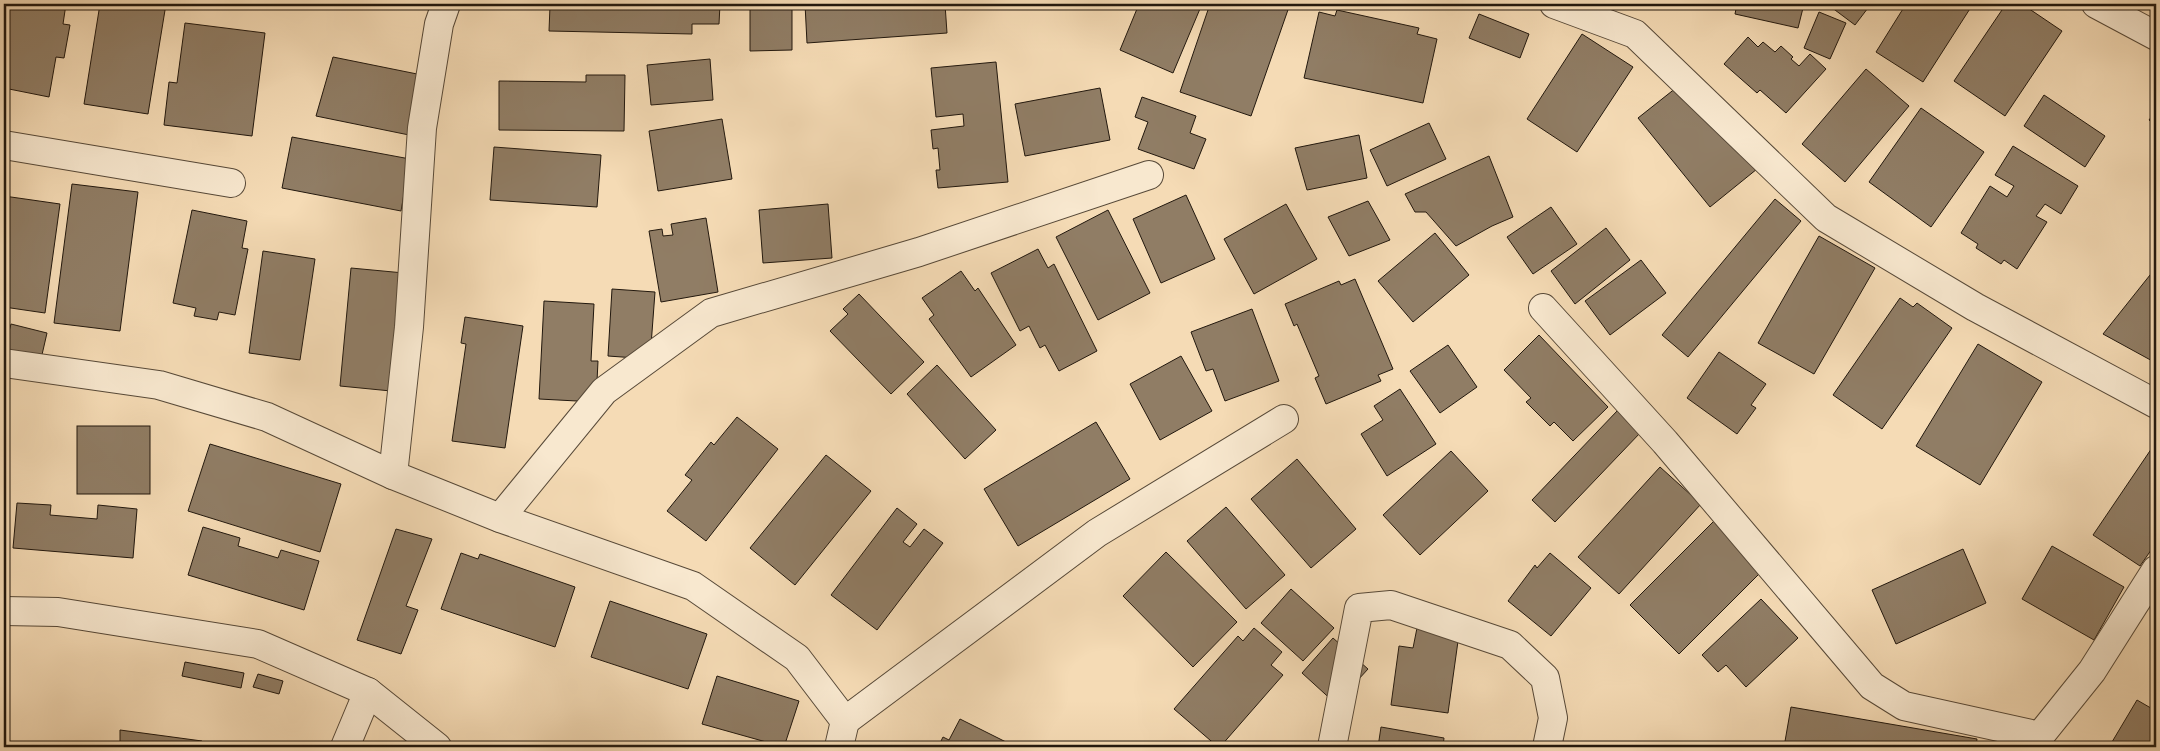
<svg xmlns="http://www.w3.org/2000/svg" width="2160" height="751" font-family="'Libre Caslon Text',serif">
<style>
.building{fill:#907d65;stroke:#22180e}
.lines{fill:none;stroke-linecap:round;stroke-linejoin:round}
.street-casing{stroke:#574938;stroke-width:30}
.street{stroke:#f8e8cf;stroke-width:28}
</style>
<rect width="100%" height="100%" fill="#f5dbb5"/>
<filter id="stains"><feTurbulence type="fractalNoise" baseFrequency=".004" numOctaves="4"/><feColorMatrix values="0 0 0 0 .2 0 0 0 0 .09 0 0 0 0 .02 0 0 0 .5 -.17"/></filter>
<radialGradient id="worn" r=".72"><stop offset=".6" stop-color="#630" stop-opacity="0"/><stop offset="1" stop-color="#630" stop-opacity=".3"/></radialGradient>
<g class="building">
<path d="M 4,4 L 66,4 L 63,24 L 70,25 L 64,58 L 56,57 L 49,97 L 4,88 Z"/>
<path d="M 100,4 L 166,4 L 148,114 L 84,104 Z"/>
<path d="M 535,4 L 690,7 L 690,4 L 720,4 L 719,24 L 692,24 L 692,34 L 549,31 L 550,6 Z"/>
<path d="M 750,4 L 792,4 L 792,50 L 750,51 Z"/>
<path d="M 805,4 L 945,4 L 947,33 L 807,43 Z"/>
<path d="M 1139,4 L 1202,4 L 1173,73 L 1120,50 Z"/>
<path d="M 1210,4 L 1290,4 L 1251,116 L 1180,92 Z"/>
<path d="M 1737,4 L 1804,4 L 1798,28 L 1735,14 Z"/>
<path d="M 1827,4 L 1871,4 L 1855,25 Z"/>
<path d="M 1906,4 L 1973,4 L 1923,82 L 1876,52 Z"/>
<path d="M 2006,4 L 2022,4 L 2062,31 L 2005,116 L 1954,81 Z"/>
<path d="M 1337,10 L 1419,28 L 1417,34 L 1437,39 L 1423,103 L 1304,78 L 1319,12 L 1335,16 Z"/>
<path d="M 1819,12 L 1846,23 L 1830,59 L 1804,48 Z"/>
<path d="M 1479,14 L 1529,34 L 1520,58 L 1469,38 Z"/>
<path d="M 185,23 L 265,33 L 252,136 L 164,125 L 169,82 L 177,83 Z"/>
<path d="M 1582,34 L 1633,67 L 1577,152 L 1527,119 Z"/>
<path d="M 1748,37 L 1758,47 L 1763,42 L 1775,52 L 1781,46 L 1793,57 L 1791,59 L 1799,66 L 1810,54 L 1826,69 L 1786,113 L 1760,90 L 1757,93 L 1724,64 Z"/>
<path d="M 333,57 L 427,76 L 414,136 L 316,116 Z"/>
<path d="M 710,59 L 713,100 L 651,105 L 647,65 Z"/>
<path d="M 996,62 L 1008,182 L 938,188 L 936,170 L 940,170 L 938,148 L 933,149 L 931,130 L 964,126 L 963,114 L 936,117 L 931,68 Z"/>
<path d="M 1866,69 L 1909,106 L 1845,182 L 1802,144 Z"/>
<path d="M 586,75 L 625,75 L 624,131 L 499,130 L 499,81 L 586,82 Z"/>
<path d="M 1686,80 L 1757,169 L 1710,207 L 1638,118 Z"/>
<path d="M 1100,88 L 1110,140 L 1025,156 L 1015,104 Z"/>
<path d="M 2044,95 L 2105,136 L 2085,167 L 2024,126 Z"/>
<path d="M 1142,97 L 1196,116 L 1190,133 L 1206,139 L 1194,169 L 1138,149 L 1148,122 L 1135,117 Z"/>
<path d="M 1921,108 L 1984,152 L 1931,227 L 1869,182 Z"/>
<path d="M 2156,111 L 2156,125 L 2149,120 Z"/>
<path d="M 722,119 L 732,179 L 658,191 L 649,131 Z"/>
<path d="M 1429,123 L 1446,159 L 1387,186 L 1370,150 Z"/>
<path d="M 1359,135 L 1367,178 L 1307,190 L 1295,148 Z"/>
<path d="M 292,137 L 410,159 L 401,211 L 282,188 Z"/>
<path d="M 2013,146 L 2078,186 L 2061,214 L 2045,204 L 2036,216 L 2047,222 L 2017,269 L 2004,260 L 2001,264 L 1976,248 L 1978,244 L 1961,233 L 1990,186 L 2007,197 L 2014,186 L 1995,175 Z"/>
<path d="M 494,147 L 601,155 L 597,207 L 490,200 Z"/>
<path d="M 1489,156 L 1513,217 L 1492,226 L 1456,246 L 1426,212 L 1415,212 L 1405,194 Z"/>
<path d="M 72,184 L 138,192 L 120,331 L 54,323 Z"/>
<path d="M 1186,195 L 1215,259 L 1161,283 L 1133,219 Z"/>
<path d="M 4,196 L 60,204 L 45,313 L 4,307 Z"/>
<path d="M 1775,199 L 1801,221 L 1688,357 L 1662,335 Z"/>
<path d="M 1368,201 L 1390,240 L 1349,256 L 1328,217 Z"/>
<path d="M 828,204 L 832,258 L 763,263 L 759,210 Z"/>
<path d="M 1286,204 L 1317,259 L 1254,294 L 1224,239 Z"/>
<path d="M 1551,207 L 1577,244 L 1533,274 L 1507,237 Z"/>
<path d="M 192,210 L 247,221 L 242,248 L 248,249 L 235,315 L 219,312 L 217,320 L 194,316 L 196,308 L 173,303 Z"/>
<path d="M 1108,210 L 1150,293 L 1098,320 L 1056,237 Z"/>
<path d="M 706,218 L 718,292 L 661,302 L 649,231 L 662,229 L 663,236 L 673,235 L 671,224 Z"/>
<path d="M 1606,228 L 1630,260 L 1575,304 L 1551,271 Z"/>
<path d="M 1435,233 L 1469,275 L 1413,322 L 1378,281 Z"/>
<path d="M 1819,236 L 1875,268 L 1814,374 L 1758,343 Z"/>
<path d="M 1038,249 L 1048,268 L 1054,264 L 1097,351 L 1059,371 L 1045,345 L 1040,348 L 1029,326 L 1020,331 L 991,273 Z"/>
<path d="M 263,251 L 315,259 L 300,360 L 249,353 Z"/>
<path d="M 1641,260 L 1666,293 L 1610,335 L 1585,301 Z"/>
<path d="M 351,268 L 404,273 L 391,391 L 340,386 Z"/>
<path d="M 2154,270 L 2156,271 L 2156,363 L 2103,334 Z"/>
<path d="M 961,271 L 975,291 L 978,288 L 1016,345 L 971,377 L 929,319 L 934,315 L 922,298 Z"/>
<path d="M 1355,279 L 1393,369 L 1378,375 L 1381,381 L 1326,404 L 1315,378 L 1319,376 L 1297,324 L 1294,326 L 1285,304 L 1339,281 L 1341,285 Z"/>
<path d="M 612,289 L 655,292 L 650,359 L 608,356 Z"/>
<path d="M 859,294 L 924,362 L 891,394 L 830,331 L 848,314 L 843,309 Z"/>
<path d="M 1900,298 L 1913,307 L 1917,303 L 1952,328 L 1882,429 L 1833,395 Z"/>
<path d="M 544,301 L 594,304 L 591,361 L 598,361 L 596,402 L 539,399 Z"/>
<path d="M 1252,309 L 1279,381 L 1225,401 L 1213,369 L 1206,371 L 1191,332 Z"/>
<path d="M 465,317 L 523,326 L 505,448 L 452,441 L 466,344 L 461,343 Z"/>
<path d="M 11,324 L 47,333 L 41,359 L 4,350 Z"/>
<path d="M 1539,335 L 1608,407 L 1573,441 L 1554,422 L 1550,426 L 1526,402 L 1531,398 L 1504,370 Z"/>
<path d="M 1978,344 L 2042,382 L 1980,485 L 1916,446 Z"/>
<path d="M 1448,345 L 1477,387 L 1440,413 L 1410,371 Z"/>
<path d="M 1719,352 L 1766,384 L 1751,405 L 1756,408 L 1737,434 L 1687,398 Z"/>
<path d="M 1181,356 L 1212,411 L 1160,440 L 1130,384 Z"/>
<path d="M 937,365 L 996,430 L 965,459 L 907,394 Z"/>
<path d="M 1400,389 L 1436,444 L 1387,476 L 1361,434 L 1383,420 L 1374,406 Z"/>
<path d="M 1618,410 L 1641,432 L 1555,522 L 1532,500 Z"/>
<path d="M 737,417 L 778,449 L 706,541 L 667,511 L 692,480 L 685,475 L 711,442 L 714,445 Z"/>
<path d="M 1096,422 L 1130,479 L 1018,546 L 984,489 Z"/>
<rect x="77" y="426" width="73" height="68"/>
<path d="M 2156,442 L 2156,543 L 2140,566 L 2093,535 Z"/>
<path d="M 210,444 L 341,484 L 320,552 L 188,511 Z"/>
<path d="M 1451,451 L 1488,491 L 1420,555 L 1383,515 Z"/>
<path d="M 826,455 L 871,491 L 795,585 L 750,548 Z"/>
<path d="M 1297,459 L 1356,529 L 1311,568 L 1251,499 Z"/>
<path d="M 1660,467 L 1701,504 L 1619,594 L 1578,557 Z"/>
<path d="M 17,503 L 51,505 L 50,515 L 97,519 L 98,505 L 137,509 L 133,558 L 13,548 Z"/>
<path d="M 1226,507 L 1285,575 L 1246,609 L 1187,541 Z"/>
<path d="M 897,508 L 917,524 L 903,542 L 910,547 L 924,529 L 943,543 L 877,630 L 831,595 Z"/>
<path d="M 1718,517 L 1767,566 L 1679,654 L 1630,605 Z"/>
<path d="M 203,527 L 240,538 L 238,546 L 278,558 L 281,550 L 319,561 L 304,610 L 188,575 Z"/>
<path d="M 396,529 L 432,539 L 406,606 L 418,610 L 401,654 L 357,640 Z"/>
<path d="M 2052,546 L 2124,587 L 2094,640 L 2022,599 Z"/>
<path d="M 1963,549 L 1986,603 L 1896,644 L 1872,590 Z"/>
<path d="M 1166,552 L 1237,622 L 1193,667 L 1123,596 Z"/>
<path d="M 461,553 L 478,559 L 480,554 L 575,587 L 555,647 L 441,609 Z"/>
<path d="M 1550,553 L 1591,588 L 1551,636 L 1508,601 L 1535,565 L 1537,568 Z"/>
<path d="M 1291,589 L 1334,628 L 1303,661 L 1261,623 Z"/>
<path d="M 1761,599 L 1798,638 L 1746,687 L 1726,665 L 1718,672 L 1702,655 Z"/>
<path d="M 610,601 L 707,634 L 688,689 L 591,657 Z"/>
<path d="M 1254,628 L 1282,652 L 1271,665 L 1283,675 L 1220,747 L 1218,747 L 1174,709 L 1238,636 L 1243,641 Z"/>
<path d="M 1417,628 L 1459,634 L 1448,713 L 1391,705 L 1399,646 L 1413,648 Z"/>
<path d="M 1333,638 L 1368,669 L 1336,704 L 1302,673 Z"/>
<path d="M 185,662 L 244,673 L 241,688 L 182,676 Z"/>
<path d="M 258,674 L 283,681 L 279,694 L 253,687 Z"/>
<path d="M 717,676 L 799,701 L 784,747 L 702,724 Z"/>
<path d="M 2137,700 L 2156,711 L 2156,747 L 2109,747 Z"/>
<path d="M 1791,707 L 1977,739 L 1976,747 L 1784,747 Z"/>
<path d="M 960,719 L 1016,747 L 938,747 L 943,737 L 949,740 Z"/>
<path d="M 1381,727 L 1444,738 L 1443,747 L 1378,747 Z"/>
<path d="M 120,730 L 202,741 L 201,747 L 120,747 Z"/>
</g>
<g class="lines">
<defs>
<g id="street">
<path d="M 1554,4 L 1635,34 L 1826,218 L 1975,307 L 2156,404"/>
<path d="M 2096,4 L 2156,36"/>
<path d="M 4,145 L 231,183"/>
<path d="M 1543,308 L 1665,442 L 1872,686 L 1904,706 L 2040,736"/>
<path d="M 4,363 L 159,385 L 267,417 L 393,475 L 500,518 L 693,586 L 797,658 L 845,721 L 839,747"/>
<path d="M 393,475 L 409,327 L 422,128 L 439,24 L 446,4"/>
<path d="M 500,518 L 604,391 L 711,313 L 919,252 L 1149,175"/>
<path d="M 4,611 L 58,612 L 258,644 L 368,692 L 437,747"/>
<path d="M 845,721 L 1097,533 L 1284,419"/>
<path d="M 345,747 L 368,692"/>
<path d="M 1332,747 L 1359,608 L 1391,605 L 1510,645 L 1545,678 L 1553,718 L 1547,747"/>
<path d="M 2031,747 L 2092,671 L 2156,570"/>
</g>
</defs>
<use href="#street" class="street-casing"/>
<use href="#street" class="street"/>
</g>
<rect width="2160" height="751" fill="none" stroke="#f5dbb5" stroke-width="20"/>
<rect x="5" y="5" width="2150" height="741" fill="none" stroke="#22180e" stroke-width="2.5"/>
<rect x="10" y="10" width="2140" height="731" fill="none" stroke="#22180e"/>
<rect width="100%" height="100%" filter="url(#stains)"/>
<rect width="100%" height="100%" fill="url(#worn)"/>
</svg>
